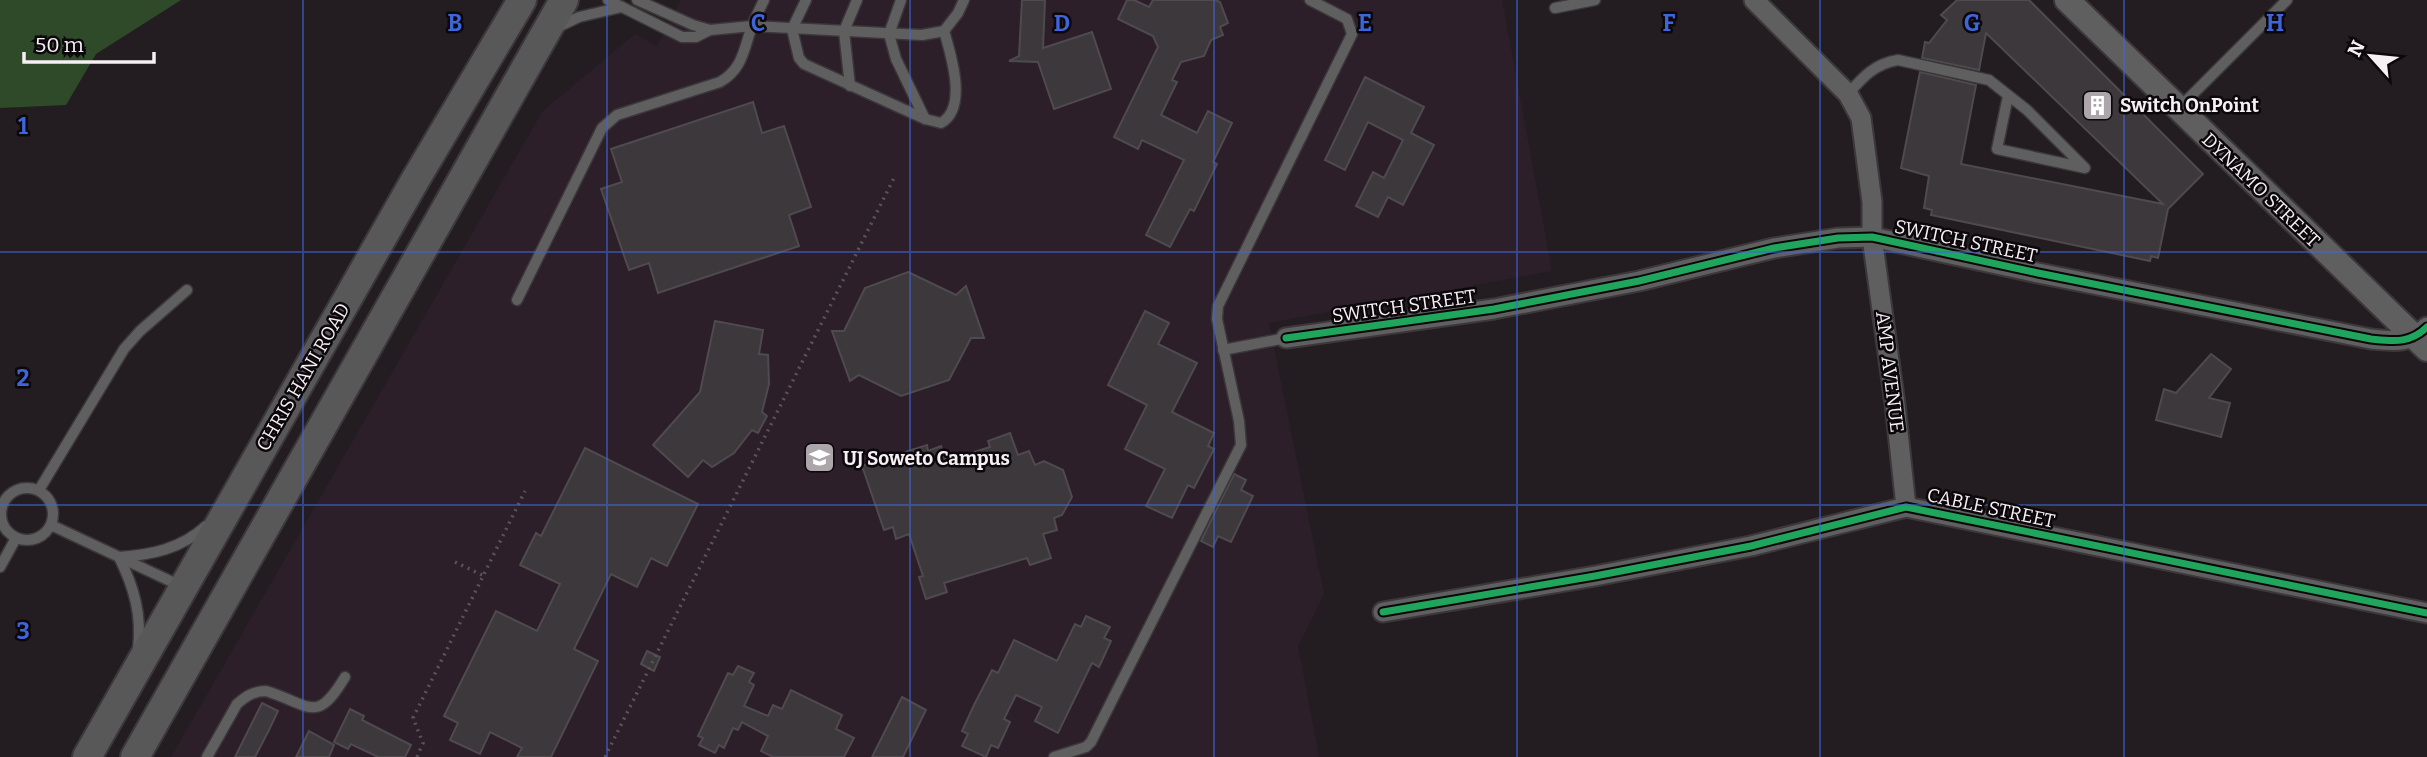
<svg xmlns="http://www.w3.org/2000/svg" width="2427" height="757" font-family="Bitter,serif">
<style>
.built{fill:#2c1f29}
.water{fill:#2f4a29}
.building{fill:#3c383b;stroke:#4e4a4d;stroke-width:2}
.lines{fill:none;stroke-linecap:round;stroke-linejoin:round}
.service-casing{stroke:#3b373a;stroke-width:13}
.minor-casing{stroke:#3b373a;stroke-width:23}
.tertiary-casing{stroke:#3b373a;stroke-width:28}
.secondary-casing{stroke:#3b373a;stroke-width:32}
.path{stroke:#585557;stroke-width:3.5;stroke-dasharray:2 5;stroke-linecap:butt}
.service{stroke:#5f5f5f;stroke-width:10}
.minor{stroke:#5f5f5f;stroke-width:19}
.tertiary{stroke:#5f5f5f;stroke-width:24}
.secondary{stroke:#595859;stroke-width:28}
.cycleway-casing{stroke:#0b070b;stroke-width:11}
.cycleway{stroke:#20a55d;stroke-width:7}
.grid{fill:none;stroke:#3e66dc;stroke-width:2;stroke-opacity:0.55}
.labels{text-anchor:middle;dominant-baseline:central;stroke-width:5;stroke-linejoin:round;paint-order:stroke}
.poi-label{font-size:19px;font-weight:bold;fill:#f6eff4;stroke:#0b070b;text-anchor:start}
.street-label{font-size:19px;fill:#f6eff4;stroke:#0b070b}
.grid-label{font-size:23px;text-anchor:middle;font-weight:bold;fill:#3e66dc;stroke:#0b070b;stroke-width:5;stroke-linejoin:round;paint-order:stroke}
</style>
<rect width="100%" height="100%" fill="#231d22"/>
<path class="built" d="M 681,0 L 1502,0 L 1552,271 L 1269,323 L 1324,594 L 1298,646 L 1319,757 L 171,757 L 542,112 L 635,34 L 657,46 Z"/>
<path class="water" d="M 0,0 L 181,0 L 96,54 L 66,105 L 0,108 Z"/>
<g class="building">
<path d="M 1022,0 L 1045,0 L 1043,48 L 1092,32 L 1111,89 L 1054,109 L 1038,62 L 1009,61 L 1019,56 Z"/>
<path d="M 1127,0 L 1134,0 L 1149,7 L 1153,0 L 1215,0 L 1220,2 L 1228,23 L 1220,27 L 1223,35 L 1211,40 L 1204,56 L 1181,62 L 1172,80 L 1177,82 L 1161,115 L 1197,133 L 1208,111 L 1232,123 L 1213,162 L 1217,164 L 1194,211 L 1190,209 L 1170,247 L 1146,235 L 1184,160 L 1142,140 L 1138,149 L 1114,137 L 1158,47 L 1153,36 L 1118,19 Z"/>
<path d="M 1957,0 L 2029,0 L 2203,174 L 2168,209 L 2158,258 L 2151,256 L 2150,261 L 1931,215 L 1932,210 L 1924,208 L 1929,176 L 1901,168 L 1920,72 L 1976,85 L 1961,164 L 2163,204 L 1986,33 L 1979,70 L 1922,58 L 1925,42 L 1929,43 L 1947,20 L 1941,15 Z"/>
<path d="M 1365,77 L 1424,107 L 1411,133 L 1434,145 L 1403,205 L 1388,197 L 1378,217 L 1356,206 L 1373,172 L 1384,178 L 1403,140 L 1368,122 L 1345,170 L 1325,160 Z"/>
<path d="M 753,102 L 762,133 L 784,126 L 811,207 L 789,215 L 799,246 L 658,293 L 649,263 L 629,270 L 601,189 L 622,182 L 611,149 Z"/>
<path d="M 908,272 L 956,295 L 966,286 L 984,338 L 971,338 L 949,380 L 901,396 L 859,375 L 850,381 L 832,331 L 844,331 L 865,288 Z"/>
<path d="M 1145,311 L 1169,323 L 1158,344 L 1197,363 L 1172,412 L 1214,433 L 1208,446 L 1214,449 L 1194,488 L 1188,485 L 1172,518 L 1146,506 L 1165,469 L 1125,449 L 1147,405 L 1108,385 Z"/>
<path d="M 715,321 L 763,330 L 759,354 L 768,355 L 769,384 L 762,412 L 767,416 L 758,433 L 752,430 L 734,453 L 712,467 L 703,460 L 688,477 L 653,445 L 700,392 Z"/>
<path d="M 2211,354 L 2231,369 L 2209,398 L 2230,403 L 2221,437 L 2156,420 L 2164,389 L 2176,393 Z"/>
<path d="M 1010,433 L 1018,455 L 1029,451 L 1035,465 L 1044,461 L 1063,470 L 1072,497 L 1062,515 L 1054,518 L 1057,530 L 1043,534 L 1051,558 L 1030,565 L 1027,558 L 944,583 L 947,592 L 926,599 L 919,577 L 923,576 L 909,534 L 896,539 L 893,527 L 884,530 L 862,466 L 927,445 L 928,451 L 941,446 L 946,461 L 990,447 L 988,441 Z"/>
<path d="M 585,448 L 698,504 L 667,566 L 651,558 L 637,587 L 611,574 L 574,649 L 598,661 L 551,757 L 517,757 L 522,748 L 490,732 L 480,754 L 450,740 L 458,723 L 444,716 L 496,611 L 537,631 L 560,584 L 520,565 L 536,533 L 541,536 Z"/>
<path d="M 1234,474 L 1246,480 L 1241,490 L 1253,496 L 1231,542 L 1218,536 L 1213,547 L 1201,541 Z"/>
<path d="M 1086,616 L 1110,627 L 1104,638 L 1111,641 L 1099,667 L 1092,663 L 1058,733 L 1035,721 L 1042,707 L 1016,695 L 1004,719 L 1010,722 L 998,748 L 991,745 L 986,757 L 962,746 L 968,734 L 962,731 L 974,705 L 992,670 L 998,673 L 1014,640 L 1057,661 L 1075,624 L 1081,627 Z"/>
<path d="M 647,651 L 660,657 L 654,671 L 641,664 Z"/>
<path d="M 738,666 L 754,673 L 749,682 L 754,685 L 744,706 L 768,716 L 773,705 L 782,709 L 791,690 L 842,715 L 836,729 L 854,738 L 844,757 L 773,757 L 761,751 L 768,736 L 742,722 L 738,730 L 733,728 L 724,748 L 719,745 L 715,753 L 699,745 L 703,738 L 698,736 L 728,673 L 733,675 Z"/>
<path d="M 902,697 L 926,710 L 903,757 L 872,757 Z"/>
<path d="M 262,703 L 278,711 L 269,730 L 255,757 L 235,757 Z"/>
<path d="M 350,709 L 364,716 L 362,720 L 411,745 L 405,757 L 378,757 L 351,744 L 348,749 L 334,742 Z"/>
<path d="M 309,731 L 334,745 L 329,757 L 296,757 Z"/>
</g>
<g class="lines">
<defs>
<g id="service">
<path d="M 608,0 L 682,37 L 696,37 L 710,30"/>
<path d="M 637,0 L 693,25 L 710,30 L 752,26 L 922,35 L 944,31"/>
<path d="M 806,0 L 792,29 L 799,58 L 804,64 L 925,119 L 941,123 C 968,108 951,55 944,31 L 958,13 L 964,0"/>
<path d="M 901,0 L 889,34 L 896,59 L 925,119"/>
<path d="M 1555,8 L 1595,0"/>
<path d="M 556,28 L 579,17 L 622,7"/>
<path d="M 850,86 L 844,31 L 857,0"/>
<path d="M 1848,94 C 1863,77 1874,64 1898,60 L 1989,80 L 2027,110 L 2085,168 L 1997,149 L 2008,96"/>
<path d="M 2178,109 L 2287,0"/>
<path d="M 517,300 L 602,128 L 617,115 L 720,82 C 743,69 744,48 752,26 C 756,17 760,8 764,0"/>
<path d="M 1223,350 L 1286,338"/>
<circle cx="27" cy="514" r="26"/>
<path d="M 39,490 L 124,349 L 140,331 L 187,290"/>
<path d="M 51,525 L 183,587"/>
<path d="M 0,567 L 16,538"/>
<path d="M 138,649 C 142,615 134,587 119,557 C 151,555 181,549 206,526"/>
<path d="M 207,757 L 237,704 C 246,696 254,691 266,691 C 311,705 316,725 345,677"/>
<path d="M 1054,757 L 1086,747 L 1091,742 L 1241,445 L 1239,421 L 1217,319 L 1218,306 L 1352,34 L 1347,19 L 1310,0"/>
</g>
<g id="minor">
<path d="M 1754,0 L 1848,94 L 1861,118 L 1872,202 L 1872,237 L 1895,404 L 1906,507"/>
<path d="M 1286,338 L 1494,309 L 1639,281 L 1774,248 L 1838,238 L 1872,237 L 2038,273 L 2371,339 C 2393,341 2410,344 2427,327"/>
<path d="M 1383,612 L 1595,576 L 1751,546 L 1906,507 L 2427,613"/>
</g>
<path id="tertiary" d="M 2067,0 L 2427,349"/>
<g id="secondary">
<path d="M 87,757 L 414,182 L 522,0"/>
<path d="M 135,757 L 564,0"/>
</g>
</defs>
<use href="#service" class="service-casing"/>
<use href="#minor" class="minor-casing"/>
<use href="#tertiary" class="tertiary-casing"/>
<use href="#secondary" class="secondary-casing"/>
<g class="path">
<path d="M 455,562 L 484,576"/>
<path d="M 417,757 L 423,743 L 413,718 L 525,491"/>
<path d="M 605,757 L 895,176"/>
</g>
<use href="#service" class="service"/>
<use href="#minor" class="minor"/>
<use href="#tertiary" class="tertiary"/>
<use href="#secondary" class="secondary"/>
<defs>
<g id="cycleway">
<path d="M 1286,338 L 1494,309 L 1639,281 L 1774,248 L 1838,238 L 1872,237 L 2038,273 L 2371,339 C 2393,341 2410,344 2427,327"/>
<path d="M 1383,612 L 1595,576 L 1751,546 L 1906,507 L 2427,613"/>
</g>
</defs>
<use href="#cycleway" class="cycleway-casing"/>
<use href="#cycleway" class="cycleway"/>
</g>
<path class="grid" d="M 303,0 L 303,757M 607,0 L 607,757M 910,0 L 910,757M 1214,0 L 1214,757M 1517,0 L 1517,757M 1820,0 L 1820,757M 2124,0 L 2124,757M 0,252 L 2427,252M 0,505 L 2427,505"/>
<defs>
<symbol id="building-square" viewBox="-11 -11 22 22"><rect x="-9" y="-9" width="18" height="18" rx="4" fill="#aca6aa" stroke="#0b070b"/><path d="M-4-6H4V6H1V3H-1V6H-4ZM-2.5-4.3h1.7v1.8h-1.7ZM.8-4.3h1.7v1.8H.8ZM-2.5-1h1.7V.8h-1.7ZM.8-1h1.7V.8H.8Z" fill="#fff"/></symbol>
<symbol id="university-square" viewBox="-11 -11 22 22"><rect x="-9" y="-9" width="18" height="18" rx="4" fill="#aca6aa" stroke="#0b070b"/><path d="M0-5L7-2L0 1L-7-2ZM-4 1L0 2.5L4 1V4Q0 6-4 4Z" fill="#fff"/></symbol>
</defs>
<g fill-rule="evenodd">
<use href="#building-square" x="2080" y="88" width="35" height="35"/>
<use href="#university-square" x="802" y="440" width="35" height="35"/>
</g>
<g class="labels">
<g class="poi-label">
<text x="2120" y="105">Switch OnPoint</text>
<text x="843" y="458">UJ Soweto Campus</text>
</g>
<g class="street-label">
<text transform="translate(2261 190) rotate(44)">DYNAMO STREET</text>
<text transform="translate(1966 241) rotate(12)">SWITCH STREET</text>
<text transform="translate(1404 306) rotate(-8)">SWITCH STREET</text>
<text transform="translate(1890 372) rotate(83)">AMP AVENUE</text>
<text transform="translate(303 377) rotate(-60)">CHRIS HANI ROAD</text>
<text transform="translate(1991 508) rotate(12)">CABLE STREET</text>
</g>
</g>
<g class="grid-label">
<text x="455" y="31">B</text>
<text x="758" y="31">C</text>
<text x="1062" y="31">D</text>
<text x="1365" y="31">E</text>
<text x="1669" y="31">F</text>
<text x="1972" y="31">G</text>
<text x="2275" y="31">H</text>
<text x="23" y="134">1</text>
<text x="23" y="386">2</text>
<text x="23" y="639">3</text>
</g>
<g transform="translate(2371 56) rotate(297)" stroke="#0b070b" stroke-width="5" paint-order="stroke">
<path d="M0-5L12 26L0 18L-12 26Z" fill="#f6eff4"/>
<text y="-10" font-size="19" font-weight="bold" text-anchor="middle" fill="#f6eff4">N</text>
</g>
<path d="M24 52v10h130v-10" fill="none" stroke="#f6eff4" stroke-width="3.5"/>
<text x="35" y="52" font-size="21" fill="#f6eff4" stroke="#0b070b" stroke-width="5" paint-order="stroke">50 m</text>
</svg>
